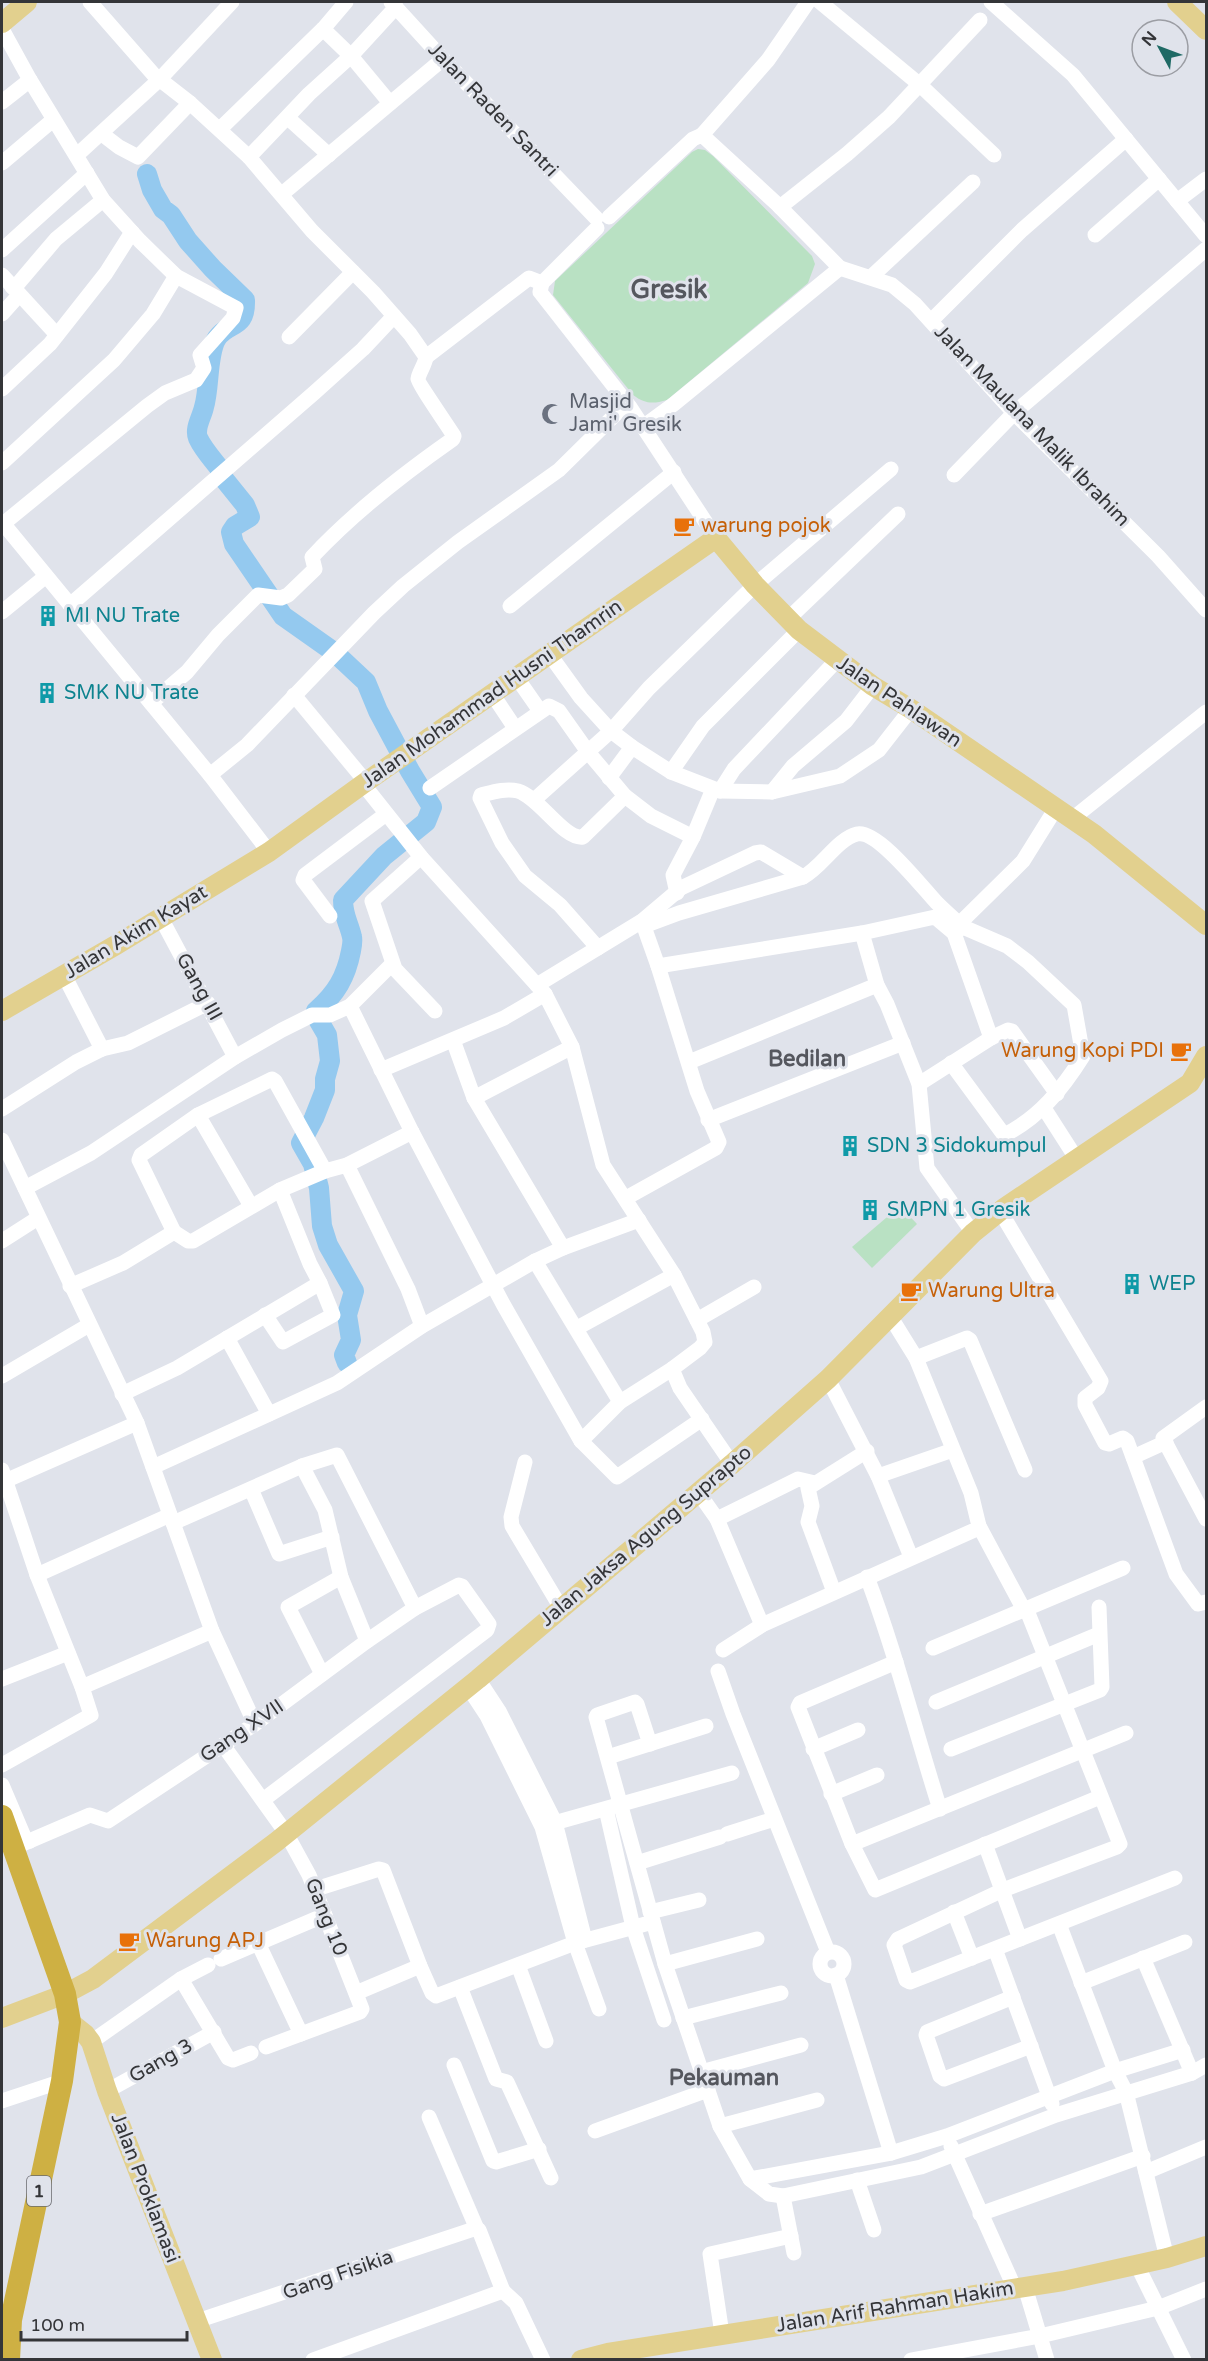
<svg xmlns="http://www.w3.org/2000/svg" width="1208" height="2361" font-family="'Varela Round',sans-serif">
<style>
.green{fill:#b9e1c3}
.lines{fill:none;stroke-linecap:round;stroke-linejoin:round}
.river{stroke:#94c9ef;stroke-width:20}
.minor{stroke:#fff;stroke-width:15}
.major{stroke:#e2d08e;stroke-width:20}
.highway{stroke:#ceb043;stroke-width:22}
.labels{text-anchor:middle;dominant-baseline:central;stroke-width:6;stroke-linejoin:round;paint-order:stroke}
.shield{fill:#e0e3eb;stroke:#68696e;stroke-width:1.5}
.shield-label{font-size:18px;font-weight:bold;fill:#343538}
.street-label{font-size:20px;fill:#343538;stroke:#e0e3eb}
.worship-label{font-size:20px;fill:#5b616d;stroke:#e0e3eb;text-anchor:start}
.food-label{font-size:20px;fill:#c56008;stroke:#e0e3eb;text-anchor:start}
.culture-label{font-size:20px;fill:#0d838f;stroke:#e0e3eb;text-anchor:start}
.quarter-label{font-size:22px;font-weight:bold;fill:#55575e;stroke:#e0e3eb}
.district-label{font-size:26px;font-weight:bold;fill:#55575e;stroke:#e0e3eb}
</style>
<rect width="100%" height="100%" fill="#e0e3eb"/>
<g class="green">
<path d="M 698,149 L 705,150 L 713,156 L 812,256 L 815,264 L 808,283 L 667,400 C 653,404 645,404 633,395 L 553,295 L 555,281 L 692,152 Z"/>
<path d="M 900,1206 L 917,1224 L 872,1268 L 852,1247 Z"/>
</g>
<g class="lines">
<path class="river" d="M 147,174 L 152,190 L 163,209 L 171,215 L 188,241 L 213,269 L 245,300 C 246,330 229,321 217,338 C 207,353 210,387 204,407 C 202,417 194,428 198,438 C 203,449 213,460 220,469 L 220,474 L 245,505 L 250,517 L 235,526 L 231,532 L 234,544 L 283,616 L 334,652 L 366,682 L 378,711 L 410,771 L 432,807 L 426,822 L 384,856 L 343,900 C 343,916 349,923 352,937 C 353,941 352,946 351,951 C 346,977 336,994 316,1011 L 316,1016 L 327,1035 L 330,1061 L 325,1079 L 325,1090 L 314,1118 L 301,1143 L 313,1164 L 319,1188 L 322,1226 L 328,1245 L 354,1291 L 347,1315 L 351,1340 L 344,1355 L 347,1363"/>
<g class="minor">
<path d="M 90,2 L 154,75 L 190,103 L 249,157 L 312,231 L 373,292 L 410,334 L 426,357 C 425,365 419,372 418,379 C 418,383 449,428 454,436 L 453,439 C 403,474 354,512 312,557 L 315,569 L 288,595 L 281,598 L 258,595 L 218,635 L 187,672 L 151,703"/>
<path d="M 391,2 L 443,59 L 596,218"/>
<path d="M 820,2 L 919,84 L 994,155"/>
<path d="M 991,2 L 1073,75 L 1206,236"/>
<path d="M 2,29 L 30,80 L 103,200 L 140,241 L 176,276 L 236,308 L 233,318 L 200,355 L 204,368 L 196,380 L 165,393 L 147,406 L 3,524"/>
<path d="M 323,29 L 351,56 L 390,103"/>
<path d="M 2,102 L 30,80"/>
<path d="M 288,118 L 329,155"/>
<path d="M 220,129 L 323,29 L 346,2"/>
<path d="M 102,134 L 119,147 L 138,157 L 190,103"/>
<path d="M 702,135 L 768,60 L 808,2"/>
<path d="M 77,155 L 160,79 L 232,2"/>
<path d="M 249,157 L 309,94 L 351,56 L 396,7"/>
<path d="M 2,163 L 53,120"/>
<path d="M 282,194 L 443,59"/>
<path d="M 1177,201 L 1206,179"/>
<path d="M 780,207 L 847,154 L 889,117 L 980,20"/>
<path d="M 609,217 L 693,139 L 702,135 L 777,204 L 840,268 L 674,404 L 644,426"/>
<path d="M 597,228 L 542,283 L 540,292 L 630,407 L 716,538"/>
<path d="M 1095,235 L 1159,179"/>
<path d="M 2,250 L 87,173"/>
<path d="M 840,268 L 892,285 L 915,304 L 1014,413 L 1158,556 L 1206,610"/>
<path d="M 2,275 L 57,335"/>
<path d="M 871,277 L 973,182"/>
<path d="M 12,287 L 16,286 L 56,239 L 103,200"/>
<path d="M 2,314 L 19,295"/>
<path d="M 931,321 L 1022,230 L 1126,139"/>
<path d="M 289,337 L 353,272"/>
<path d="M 426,357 L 529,278 L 542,283"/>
<path d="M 2,389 L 50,344 L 106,273 L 132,232"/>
<path d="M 2,463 L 114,360 L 153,314 L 176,276"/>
<path d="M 954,475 L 1014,413 L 1206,249"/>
<path d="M 2,522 L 210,775 L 269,852"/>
<path d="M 70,605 L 314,393 L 363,349 L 394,316"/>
<path d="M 510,606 L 674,472"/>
<path d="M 2,612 L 46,576"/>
<path d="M 788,619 L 898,514"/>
<path d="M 550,655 L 581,698 L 611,731 L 632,747 L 671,772 L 720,791 L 772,792 L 840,776 L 879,750 L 911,709"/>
<path d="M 517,678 L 540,711"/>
<path d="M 294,695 L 366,782"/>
<path d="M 493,695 L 515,728"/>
<path d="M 671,772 L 703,726 L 799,630"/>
<path d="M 210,775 L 247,745 L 374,613 L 403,586 L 458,542 L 559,470 L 627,403"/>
<path d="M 609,778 L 632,747"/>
<path d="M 363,784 L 421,857 L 545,994 L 572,1047 L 603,1165 L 674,1275 L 703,1332 L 705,1342 L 700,1348 L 672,1369 L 680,1388 L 732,1464"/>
<path d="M 430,788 L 549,706 L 559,711 L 588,752 L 625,796 L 651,816 L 693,837"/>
<path d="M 720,791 L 734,769 L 837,660"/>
<path d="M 772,792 L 793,766 L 846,721 L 873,686"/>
<path d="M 534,800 L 611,731 L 649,688 L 755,585 L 891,469"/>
<path d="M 1072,819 L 1206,712"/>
<path d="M 421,857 L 372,901 L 395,969 L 435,1011"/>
<path d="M 677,893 L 673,875 L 693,837 L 713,789"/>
<path d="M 330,916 L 303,880 L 305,875 L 386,814"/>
<path d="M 161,918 L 235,1057"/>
<path d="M 959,924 L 1023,861 L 1056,808"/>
<path d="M 644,926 L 679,913 L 803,877 C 822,867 837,839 857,834 C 877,829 922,887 936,902 C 944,910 954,919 963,927"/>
<path d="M 862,933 L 877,985 L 887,1004 L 919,1084 L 927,1168 L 973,1233"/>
<path d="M 598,948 L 560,905 L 525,876 L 502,843 L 480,798 L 481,795 C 493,792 506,788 518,791 C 539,797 564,840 583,837 L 625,796"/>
<path d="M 658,966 L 862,933 L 935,917 L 954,933 L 991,1038"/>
<path d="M 64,975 L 102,1049"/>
<path d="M 537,985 L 642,921 L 681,888 L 755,853 L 761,852 L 803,877"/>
<path d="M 350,1006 L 392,964"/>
<path d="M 453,1040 L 474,1098 L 563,1248"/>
<path d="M 689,1062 L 877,985"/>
<path d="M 951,1063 L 1004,1135 C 1039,1118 1063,1088 1083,1056 L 1074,1005 L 1028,962 L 1007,946 L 963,927 L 954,933"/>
<path d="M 381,1070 L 504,1018 L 545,994"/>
<path d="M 919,1084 L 991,1038 L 1008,1030 L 1012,1031 L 1057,1094"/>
<path d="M 474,1098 L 572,1047"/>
<path d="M 1044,1108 L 1076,1158"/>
<path d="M 2,1109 L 76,1062 L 102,1049 L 128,1043 L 208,1003"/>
<path d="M 198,1115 L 251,1206"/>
<path d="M 708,1120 L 903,1043"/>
<path d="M 2,1140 L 137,1423 L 212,1631 L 255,1724"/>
<path d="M 347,1165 L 408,1289 L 422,1326"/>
<path d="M 25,1188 L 91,1153 L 235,1057 L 282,1030 L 312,1015 L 330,1015 L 350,1006 L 412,1132 L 503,1304 L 581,1441 L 620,1402"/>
<path d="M 626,1198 L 716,1148 L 719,1142 L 697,1091 L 658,966 L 642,921"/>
<path d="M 1000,1211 L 1101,1381 L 1098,1388 L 1085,1398 L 1085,1405 L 1105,1443 L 1109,1444 L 1123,1438 L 1127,1441 L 1176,1574 L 1198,1604 L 1206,1602"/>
<path d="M 174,1232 L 139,1160 L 141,1155 L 198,1115 L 272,1079 L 275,1081 L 325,1171"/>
<path d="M 2,1241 L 38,1218"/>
<path d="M 535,1261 L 620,1402 L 672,1369"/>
<path d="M 70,1286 L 123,1263 L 174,1232 L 188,1241 L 193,1241 L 280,1190 L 325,1171 L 347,1165 L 412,1132"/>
<path d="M 265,1315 L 283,1342 L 333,1315 L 320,1283"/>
<path d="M 890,1316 L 916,1358 L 971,1493 L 979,1526 L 1024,1610"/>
<path d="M 697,1320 L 754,1287"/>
<path d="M 577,1328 L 674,1275"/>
<path d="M 227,1338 L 269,1414"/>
<path d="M 916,1358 L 967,1338 L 970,1340 L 1025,1470"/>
<path d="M 2,1376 L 89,1325"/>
<path d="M 828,1379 L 878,1476 L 911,1557"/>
<path d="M 122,1394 L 177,1368 L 320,1283 L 310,1264 L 280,1190"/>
<path d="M 1206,1407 L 1163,1438 L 1206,1519"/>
<path d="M 581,1441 L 617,1477 L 702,1419"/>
<path d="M 1133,1457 L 1166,1442"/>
<path d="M 525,1462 L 511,1517 L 512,1526 L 561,1608"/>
<path d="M 302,1466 L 325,1510 L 341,1577 L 367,1641"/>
<path d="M 153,1467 L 337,1383 L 422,1326 L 535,1261 L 563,1248 L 639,1220"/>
<path d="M 2,1470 L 37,1575 L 82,1687 L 91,1715 L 2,1765"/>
<path d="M 878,1476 L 953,1450"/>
<path d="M 5,1481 L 137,1423"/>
<path d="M 251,1489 L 279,1554 L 332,1537"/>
<path d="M 698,1492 L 717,1519 L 762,1625"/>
<path d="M 717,1519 L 798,1479 L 815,1483"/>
<path d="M 173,1523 L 302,1466 L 337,1455 L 415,1608"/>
<path d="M 37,1575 L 170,1515"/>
<path d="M 867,1577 C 896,1653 915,1731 940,1809"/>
<path d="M 834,1592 L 808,1522 L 812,1506 L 808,1488 L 867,1451"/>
<path d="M 1026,1608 L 1120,1844 L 1117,1847 L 1003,1890 L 898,1939 L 894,1945 L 906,1980 L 910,1982 L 1175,1878"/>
<path d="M 933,1648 L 1123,1568"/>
<path d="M 723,1650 L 762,1625 L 977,1529 L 979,1526"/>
<path d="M 896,1662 L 800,1703 L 798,1707 L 852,1844 L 875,1890 L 1100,1797"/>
<path d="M 718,1671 L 733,1714 L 828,1952"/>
<path d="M 322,1674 L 288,1607 L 341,1577"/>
<path d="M 2,1679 L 68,1653"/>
<path d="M 478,1679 L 499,1711 L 555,1822 L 585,1940"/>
<path d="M 82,1687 L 212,1631"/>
<path d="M 468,1687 L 487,1716 L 542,1827 L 575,1943 L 599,2009"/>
<path d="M 936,1702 L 1099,1634"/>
<path d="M 650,1744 L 637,1704 L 635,1702 L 597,1715 L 596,1717 L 665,1964 L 720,2126 L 750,2179 L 769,2194 L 783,2196 L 921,2167 L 1056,2115 L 1192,2073 L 1206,2065"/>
<path d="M 223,1745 L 286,1833 L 309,1875 L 362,2009 L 360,2012 L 266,2047"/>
<path d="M 813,1749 L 858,1730"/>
<path d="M 951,1749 L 1100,1690 L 1102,1687 L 1099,1607"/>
<path d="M 608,1757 L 706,1726"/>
<path d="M 2,1785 L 25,1839 L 30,1841"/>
<path d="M 831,1794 L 877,1775"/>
<path d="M 606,1809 L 633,1927 L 664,2020"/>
<path d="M 547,1825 L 732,1773"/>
<path d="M 727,1834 L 774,1819"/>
<path d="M 852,1844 L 1126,1733"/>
<path d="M 985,1844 L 1020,1939"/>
<path d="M 13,1848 L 90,1815 L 108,1821 L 255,1724 L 367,1641 L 415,1608 L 459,1585 L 462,1586 L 489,1624 L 487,1630 L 263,1800"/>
<path d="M 637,1863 L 720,1837"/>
<path d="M 316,1889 L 379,1869 L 383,1870 L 420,1966 L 432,1993 L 436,1996 L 575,1943 L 653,1922"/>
<path d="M 650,1912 L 699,1900"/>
<path d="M 954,1912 L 972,1958"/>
<path d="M 1059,1924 L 1115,2071 L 1126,2092 L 1167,2258"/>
<path d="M 258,1943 L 301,2034"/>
<path d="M 995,1949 L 1052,2104"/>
<circle cx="832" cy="1964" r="12"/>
<path d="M 1143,1958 L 1192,2073"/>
<path d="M 221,1959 L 325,1915"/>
<path d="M 665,1964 L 757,1939"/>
<path d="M 518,1965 L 546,2041"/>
<path d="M 836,1975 L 891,2153"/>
<path d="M 181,1979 L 228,2058 L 233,2060 L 251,2053"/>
<path d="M 1081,1983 L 1185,1942"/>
<path d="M 460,1987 L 496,2079 L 507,2082 L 551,2178"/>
<path d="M 356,1993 L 420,1966"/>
<path d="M 1013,1997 L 927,2032 L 926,2035 L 940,2076 L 944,2079 L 1031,2046"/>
<path d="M 683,2018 L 781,1993"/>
<path d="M 91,2042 L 181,1979 L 208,1965"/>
<path d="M 454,2065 L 493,2161 L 496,2162 L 539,2149"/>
<path d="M 701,2072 L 801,2045"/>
<path d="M 107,2091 L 214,2032"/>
<path d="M 2,2101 L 62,2081"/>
<path d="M 429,2117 L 477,2229"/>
<path d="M 720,2126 L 817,2100"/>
<path d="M 595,2131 L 708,2090"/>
<path d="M 951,2146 L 1015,2289"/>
<path d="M 1146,2172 L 1206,2147"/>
<path d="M 750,2179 L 891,2153 L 947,2136 L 1115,2071 L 1183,2050"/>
<path d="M 857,2180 L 874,2230"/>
<path d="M 783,2196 L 794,2253"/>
<path d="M 980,2214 L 1143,2156"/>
<path d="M 1137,2265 L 1184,2360"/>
<path d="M 1025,2287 L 1047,2360"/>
<path d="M 503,2291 L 516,2303 L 543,2360"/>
<path d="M 197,2321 L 474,2229 L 479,2230 L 503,2291 L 313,2360"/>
<path d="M 722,2334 L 710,2254 L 791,2236"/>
<path d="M 911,2360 L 1040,2336 L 1158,2308 L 1206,2289"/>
</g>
<g class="major">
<path d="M 1177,2 L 1206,30"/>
<path d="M 2,23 L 27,2"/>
<path d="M 2,1011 L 116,945 L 269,852 L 363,784 L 716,538 L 755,585 L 799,630 L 873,686 L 911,709 L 1094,834 L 1206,925"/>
<path d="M 2,2018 L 65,1994 L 93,1979 L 276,1842 L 478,1679 L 732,1464 L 828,1379 L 973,1233 L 1004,1208 L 1190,1083 L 1206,1056"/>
<path d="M 70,2022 L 85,2034 L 91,2042 L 107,2091 L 212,2360"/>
<path d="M 581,2360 L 608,2353 L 1063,2281 L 1167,2258 L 1206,2246"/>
</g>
<path class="highway" d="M 2,1816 L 65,1994 L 70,2022 L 62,2081 L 11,2320 L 9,2360"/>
</g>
<defs>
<symbol id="mosque-bare" viewBox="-9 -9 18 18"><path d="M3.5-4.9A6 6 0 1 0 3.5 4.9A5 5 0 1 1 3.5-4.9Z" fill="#6b7280" stroke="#e0e3eb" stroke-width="2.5" paint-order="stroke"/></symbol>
<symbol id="cafe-bare" viewBox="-9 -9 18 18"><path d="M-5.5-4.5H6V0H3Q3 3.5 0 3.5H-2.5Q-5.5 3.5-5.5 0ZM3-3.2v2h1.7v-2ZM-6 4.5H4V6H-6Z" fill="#e8710a" stroke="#e0e3eb" stroke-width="2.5" paint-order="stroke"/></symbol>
<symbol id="building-bare" viewBox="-9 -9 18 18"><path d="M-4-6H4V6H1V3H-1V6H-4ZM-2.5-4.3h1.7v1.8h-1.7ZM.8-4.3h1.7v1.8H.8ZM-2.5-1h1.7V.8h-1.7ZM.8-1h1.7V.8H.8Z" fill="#0f9aa8" stroke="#e0e3eb" stroke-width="2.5" paint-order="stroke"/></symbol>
</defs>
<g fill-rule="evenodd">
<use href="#mosque-bare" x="537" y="399" width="30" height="30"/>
<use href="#cafe-bare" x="669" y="511" width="30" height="30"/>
<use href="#building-bare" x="33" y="601" width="30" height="30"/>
<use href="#building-bare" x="32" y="678" width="30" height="30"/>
<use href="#cafe-bare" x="1166" y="1036" width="30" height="30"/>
<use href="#building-bare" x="835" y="1131" width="30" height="30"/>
<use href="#building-bare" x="855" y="1195" width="30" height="30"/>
<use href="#building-bare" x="1117" y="1269" width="30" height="30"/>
<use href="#cafe-bare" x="896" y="1276" width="30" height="30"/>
<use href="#cafe-bare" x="114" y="1926" width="30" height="30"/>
</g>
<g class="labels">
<rect class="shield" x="27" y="2176" width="24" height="30" rx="4.5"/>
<g class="shield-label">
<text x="39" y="2191">1</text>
</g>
<g class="street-label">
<text transform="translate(493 110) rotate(46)">Jalan Raden Santri</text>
<text transform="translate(1032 426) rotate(46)">Jalan Maulana Malik Ibrahim</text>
<text transform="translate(492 694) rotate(-35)">Jalan Mohammad Husni Thamrin</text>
<text transform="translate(899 702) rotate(34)">Jalan Pahlawan</text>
<text transform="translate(136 932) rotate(-31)">Jalan Akim Kayat</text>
<text transform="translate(199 987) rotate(61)">Gang III</text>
<text transform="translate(646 1536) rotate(-40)">Jalan Jaksa Agung Suprapto</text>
<text transform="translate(242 1731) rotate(-34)">Gang XVII</text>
<text transform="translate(326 1917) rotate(68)">Gang 10</text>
<text transform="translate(161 2061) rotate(-29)">Gang 3</text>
<text transform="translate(145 2188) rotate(69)">Jalan Proklamasi</text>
<text transform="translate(338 2275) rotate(-19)">Gang Fisikia</text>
<text transform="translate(895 2307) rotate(-9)">Jalan Arif Rahman Hakim</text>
</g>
<g class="worship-label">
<text x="569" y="402">Masjid<tspan x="569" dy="23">Jami' Gresik</tspan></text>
</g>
<g class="food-label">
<text x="701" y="526">warung pojok</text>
<text x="1164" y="1051" text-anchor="end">Warung Kopi PDI</text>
<text x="928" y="1291">Warung Ultra</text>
<text x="146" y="1941">Warung APJ</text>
</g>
<g class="culture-label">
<text x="65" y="616">MI NU Trate</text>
<text x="64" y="693">SMK NU Trate</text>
<text x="867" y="1146">SDN 3 Sidokumpul</text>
<text x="887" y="1210">SMPN 1 Gresik</text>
<text x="1149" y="1284">WEP</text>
</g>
<g class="quarter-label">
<text x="807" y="1059">Bedilan</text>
<text x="724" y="2078">Pekauman</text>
</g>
<g class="district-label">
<text x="669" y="289">Gresik</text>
</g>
</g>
<rect width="1208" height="2361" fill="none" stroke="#343538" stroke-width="6"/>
<g transform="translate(1160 48) rotate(311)"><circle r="28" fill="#e0e3eb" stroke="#9b9da3" stroke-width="1.5"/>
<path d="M0-4.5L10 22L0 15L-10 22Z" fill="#1f6a65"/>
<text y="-9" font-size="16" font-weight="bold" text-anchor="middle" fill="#343538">N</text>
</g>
<path d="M21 2331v9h166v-9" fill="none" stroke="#343538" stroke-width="3"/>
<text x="30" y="2331" font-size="18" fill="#343538" stroke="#e0e3eb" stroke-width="4.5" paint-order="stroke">100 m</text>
</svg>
